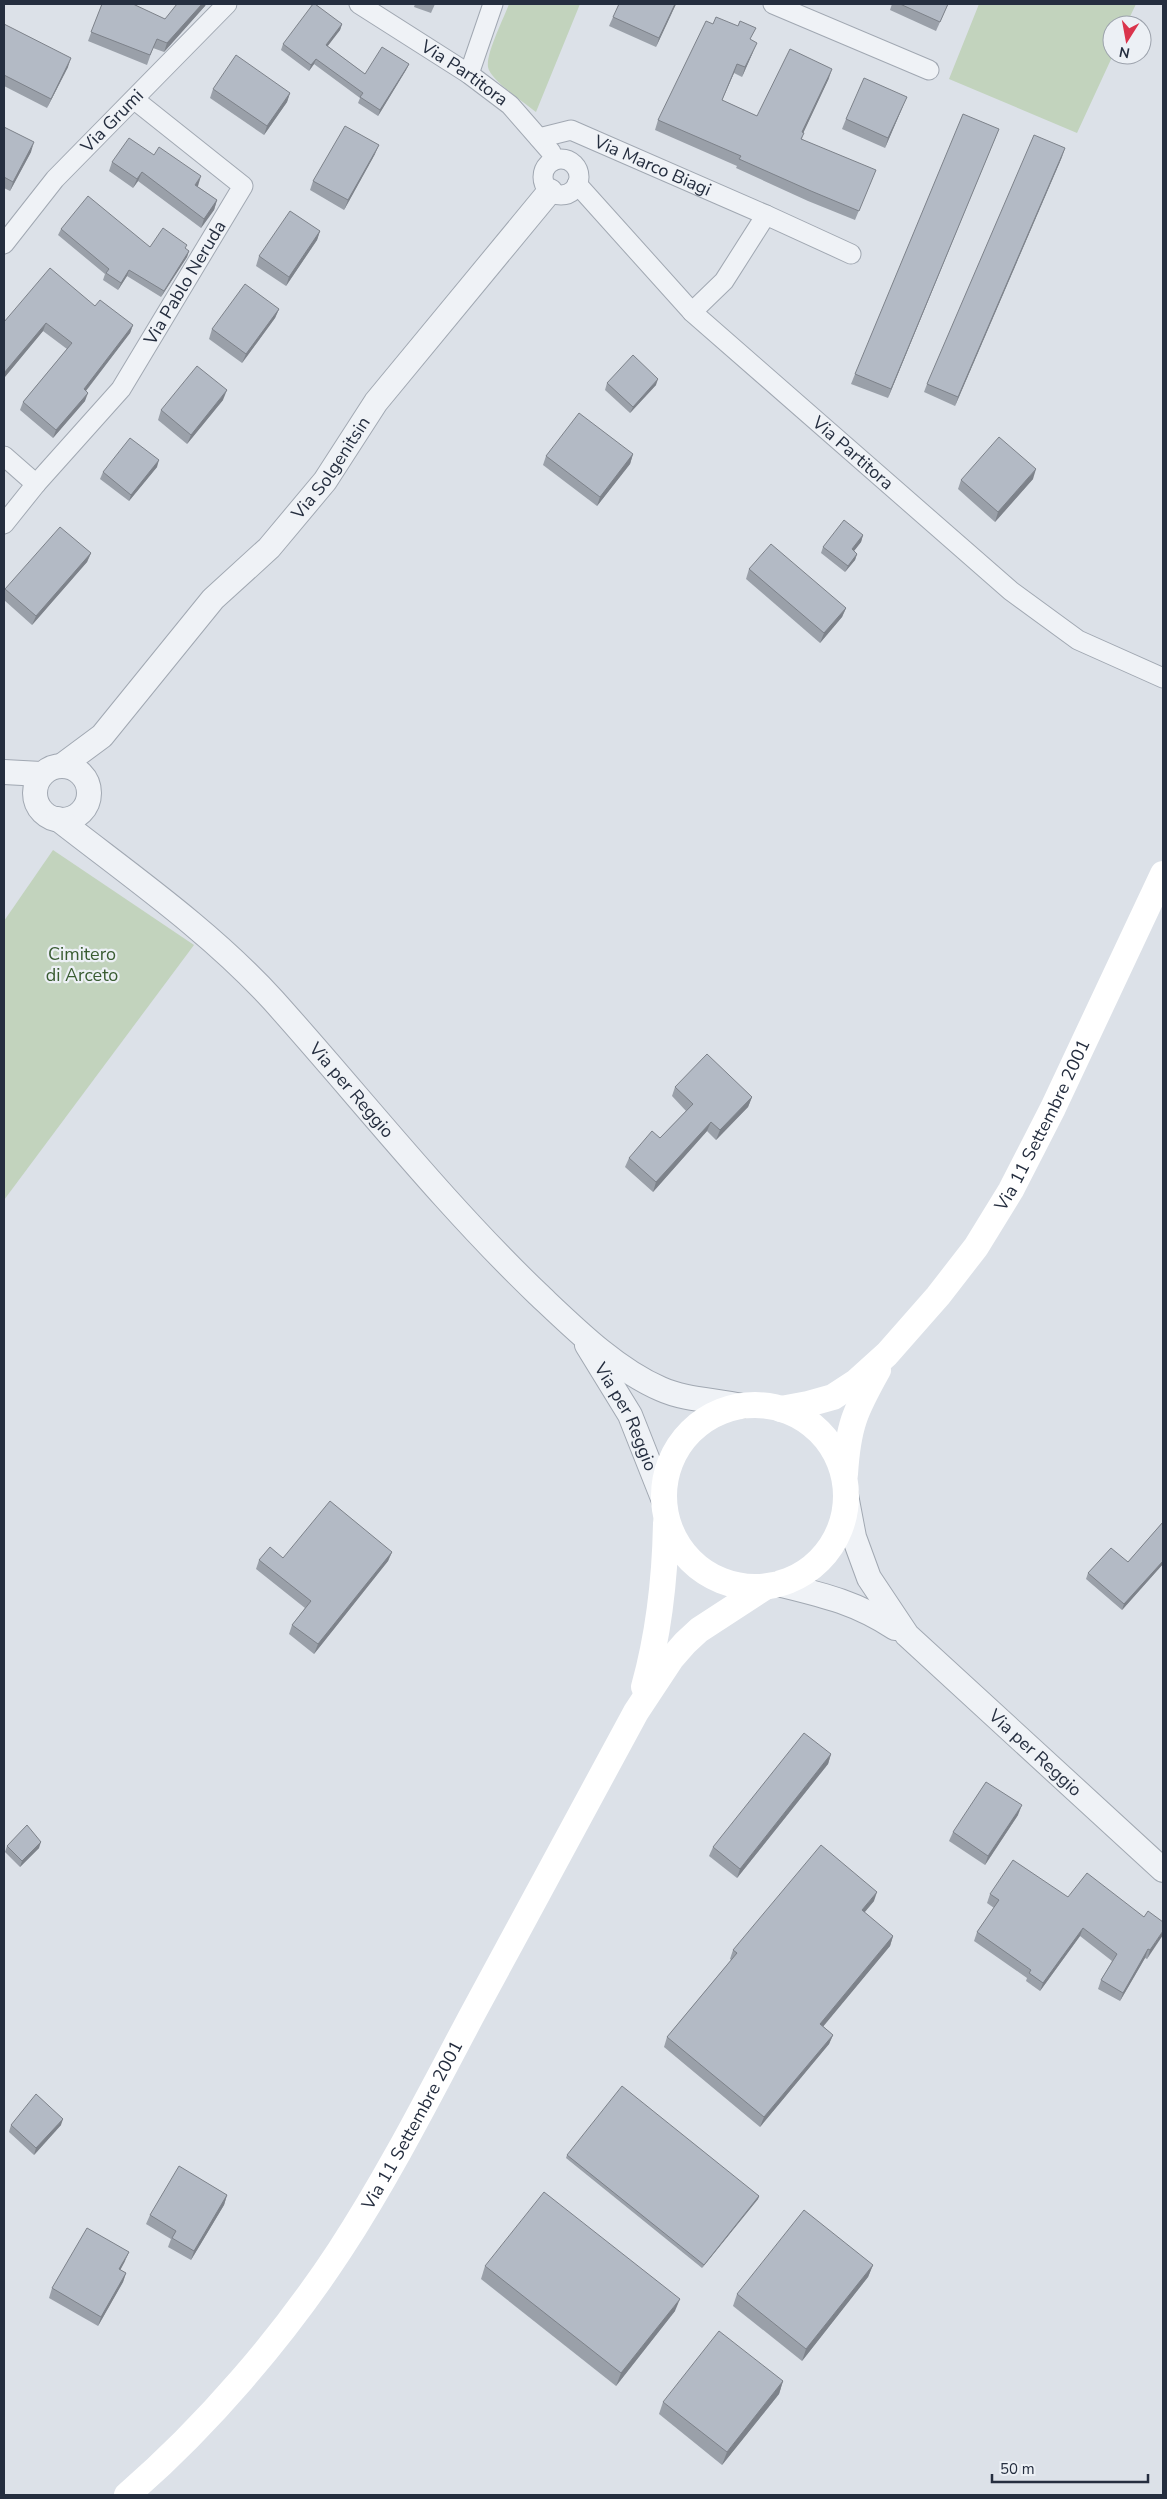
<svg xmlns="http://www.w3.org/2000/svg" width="1167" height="2499" font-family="'Nunito Sans',sans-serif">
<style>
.green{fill:#c2d3bd}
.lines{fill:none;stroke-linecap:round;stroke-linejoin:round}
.minor-casing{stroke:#a1a8b2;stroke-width:21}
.tertiary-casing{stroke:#a1a8b2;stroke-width:26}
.minor{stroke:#eff2f6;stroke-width:19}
.tertiary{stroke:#eff2f6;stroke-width:24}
.secondary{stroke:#fff;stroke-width:26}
.wall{fill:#9aa0a9}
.shaded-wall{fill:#7d828a}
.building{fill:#b3bac5;stroke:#7d828a}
.labels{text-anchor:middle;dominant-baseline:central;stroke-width:4.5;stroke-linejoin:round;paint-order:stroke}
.street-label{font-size:18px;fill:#252e3f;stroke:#ecf0f5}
.park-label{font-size:18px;fill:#395c31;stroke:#ecf0f5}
</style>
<rect width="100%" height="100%" fill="#dce1e8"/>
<g class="green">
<path d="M 509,4 L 580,4 L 536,112 C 525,103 490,80 488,67 C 486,53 504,18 509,4 Z"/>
<path d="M 979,4 L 1136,4 L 1126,25 L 1112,25 L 1113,55 L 1077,133 L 949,79 Z"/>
<path d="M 53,850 L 194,945 L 4,1200 L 4,921 Z"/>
</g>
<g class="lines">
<defs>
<g id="minor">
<path id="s1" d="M 359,4 L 469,74 L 510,105 L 551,152 L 553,161"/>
<path d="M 773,4 L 929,70"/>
<path d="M 469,74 L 493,4"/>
<path id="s2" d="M 539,138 L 571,130 L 766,215"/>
<circle cx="561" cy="177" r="18"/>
<path id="s3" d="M 577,184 L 692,312 L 1011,591 L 1078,640 L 1163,678"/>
<path id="s4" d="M 4,244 L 55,179 L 227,4"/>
<path d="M 692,312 L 724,281 L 766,215 L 851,254"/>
<path id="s5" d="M 4,456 L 36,484 L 121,389 L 243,186 L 135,100"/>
<path d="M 4,524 L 36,484"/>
</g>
<g id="tertiary">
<path id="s6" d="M 63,765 L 102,736 L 213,599 L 269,548 L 325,481 L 376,402 L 550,191"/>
<circle cx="62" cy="793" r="27"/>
<path d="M 4,772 L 41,774"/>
<path id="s7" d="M 58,819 C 131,876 210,931 273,1000 C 361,1098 442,1202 538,1294 C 574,1328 615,1369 661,1389 C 685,1400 716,1400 742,1406"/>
<path id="s8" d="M 587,1345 L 630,1415 L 664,1501"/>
<path id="s9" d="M 846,1495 L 854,1537 L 869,1578 L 907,1635 L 1163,1870"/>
<path d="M 778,1584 C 823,1595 855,1602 895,1628"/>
</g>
</defs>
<use href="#minor" class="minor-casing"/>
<use href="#tertiary" class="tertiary-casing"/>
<use href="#minor" class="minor"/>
<use href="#tertiary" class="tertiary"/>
<g class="secondary">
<circle cx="755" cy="1496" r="91"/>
<path id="s10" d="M 781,1409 L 808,1404 L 833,1397 L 856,1382 L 887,1354 L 938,1296 L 976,1247 L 1011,1190 L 1053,1108 L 1163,874"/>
<path d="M 845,1474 C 848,1426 855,1411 878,1370"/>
<path d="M 644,1687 C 659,1633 665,1579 666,1523"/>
<path id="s11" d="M 127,2495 C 206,2427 283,2337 340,2250 C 389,2175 430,2094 472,2015 C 527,1914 581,1812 636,1712 L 671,1659 L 685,1643 L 699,1630 L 765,1587"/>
</g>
</g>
<g class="wall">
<path d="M 102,4 L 165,19 L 202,4 L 206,4 L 205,6 L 164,52 L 153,48 L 147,65 L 88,41 Z"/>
<path d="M 415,4 L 435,4 L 431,13 L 414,7 Z"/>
<path d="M 676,4 L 656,47 L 609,26 L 613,17 Z"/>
<path d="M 892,4 L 948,4 L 936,31 L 890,10 Z"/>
<path d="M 4,24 L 68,67 L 47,108 L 4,86 Z"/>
<path d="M 342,24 L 340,30 L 327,46 L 365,74 L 409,64 L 406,70 L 378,116 L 358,103 L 360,98 L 314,64 L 309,71 L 281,50 L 283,44 Z"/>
<path d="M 751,40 L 753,52 L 742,77 L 734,73 L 722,100 L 757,116 L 829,78 L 803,133 L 802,139 L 872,179 L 855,220 L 808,201 L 736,168 L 737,166 L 655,130 L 658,120 Z"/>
<path d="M 213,89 L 290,93 L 287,102 L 264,135 L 210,98 Z"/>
<path d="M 903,106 L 885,148 L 842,129 L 846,119 Z"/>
<path d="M 4,127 L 31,152 L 10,191 L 4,188 Z"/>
<path d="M 995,138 L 888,398 L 851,384 L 855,374 Z"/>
<path d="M 375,154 L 344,210 L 310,190 L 313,181 Z"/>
<path d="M 1062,157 L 955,406 L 924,392 L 927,384 Z"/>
<path d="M 112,162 L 197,186 L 217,200 L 214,210 L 201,228 L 138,181 L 133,188 L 109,171 Z"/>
<path d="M 61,229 L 150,247 L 185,249 L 189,251 L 187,257 L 161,297 L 127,276 L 118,290 L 103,280 L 105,274 L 58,235 Z"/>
<path d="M 320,231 L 317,240 L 286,286 L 256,266 L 259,256 Z"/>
<path d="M 95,306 L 133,325 L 130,333 L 86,391 L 85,401 L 53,438 L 20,410 L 23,402 L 67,349 L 43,331 L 4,378 L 4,322 Z"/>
<path d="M 279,309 L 275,318 L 242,363 L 209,339 L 212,329 Z"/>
<path d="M 607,383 L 656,385 L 630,413 L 605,390 Z"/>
<path d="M 223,400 L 187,444 L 158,420 L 161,410 Z"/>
<path d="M 633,454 L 630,464 L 597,506 L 543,465 L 546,456 Z"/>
<path d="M 157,467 L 129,501 L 100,479 L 103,472 Z"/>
<path d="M 1033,479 L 995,522 L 958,489 L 961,480 Z"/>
<path d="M 863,535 L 861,542 L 854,551 L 857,554 L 855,560 L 845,572 L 821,553 L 823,547 Z"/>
<path d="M 91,553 L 87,562 L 32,625 L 4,600 L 4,593 L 5,589 Z"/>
<path d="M 749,569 L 846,608 L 842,617 L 820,643 L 746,579 Z"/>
<path d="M 675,1087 L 752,1097 L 748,1107 L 716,1140 L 707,1131 L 653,1192 L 625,1167 L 629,1158 L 660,1138 L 686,1111 L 672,1096 Z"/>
<path d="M 1163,1522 L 1163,1564 L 1122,1610 L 1086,1579 L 1088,1573 L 1128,1562 Z"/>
<path d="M 392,1552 L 388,1561 L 314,1654 L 289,1634 L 292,1625 L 305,1608 L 256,1569 L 259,1560 Z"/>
<path d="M 831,1754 L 828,1764 L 737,1878 L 709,1856 L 713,1847 Z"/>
<path d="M 1018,1815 L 985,1865 L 949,1841 L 953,1832 Z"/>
<path d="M 7,1846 L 39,1848 L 20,1867 L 5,1852 Z"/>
<path d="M 990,1894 L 1068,1897 L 1163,1922 L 1147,1959 L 1145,1958 L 1120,2001 L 1098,1989 L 1101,1980 L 1112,1961 L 1080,1936 L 1040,1991 L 1026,1981 L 1027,1978 L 974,1941 L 977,1932 L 994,1908 L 987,1903 Z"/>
<path d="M 874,1901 L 864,1913 L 893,1936 L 890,1946 L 823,2026 L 833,2035 L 829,2044 L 760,2127 L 664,2047 L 667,2037 L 731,1960 L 730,1959 L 733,1950 Z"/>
<path d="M 11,2125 L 61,2125 L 34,2155 L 9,2132 Z"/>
<path d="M 567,2155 L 759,2196 L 758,2199 L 702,2268 L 566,2158 Z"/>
<path d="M 227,2195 L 224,2205 L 191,2260 L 168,2247 L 171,2239 L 146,2224 L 150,2215 Z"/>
<path d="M 125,2261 L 120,2270 L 126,2273 L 123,2282 L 98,2326 L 49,2298 L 52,2288 Z"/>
<path d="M 873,2265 L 868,2277 L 802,2361 L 733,2306 L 737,2294 Z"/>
<path d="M 485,2266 L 675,2311 L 616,2386 L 481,2279 Z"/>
<path d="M 783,2381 L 779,2394 L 722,2465 L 659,2414 L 663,2402 Z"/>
</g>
<g class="shaded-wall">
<path d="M 202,4 L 206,4 L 205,6 L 164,52 L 167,43 Z"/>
<path d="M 675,4 L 676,4 L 656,47 L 659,38 Z"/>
<path d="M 342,24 L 340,30 L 324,51 L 326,45 Z"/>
<path d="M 757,43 L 753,52 L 742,77 L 745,67 Z"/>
<path d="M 71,58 L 68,67 L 47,108 L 51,99 Z"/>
<path d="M 316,59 L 314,64 L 309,71 L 311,65 Z"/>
<path d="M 409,64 L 406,70 L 378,116 L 380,110 Z"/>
<path d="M 737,64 L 734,73 L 718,109 L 722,100 Z"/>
<path d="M 832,69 L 829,78 L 799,142 L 802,132 Z"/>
<path d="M 290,93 L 287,102 L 264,135 L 267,126 Z"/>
<path d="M 907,97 L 903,106 L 885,148 L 888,138 Z"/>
<path d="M 999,129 L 995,138 L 888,398 L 891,389 Z"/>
<path d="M 34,142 L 31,152 L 10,191 L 13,182 Z"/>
<path d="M 379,145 L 375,154 L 344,210 L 348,200 Z"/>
<path d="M 1065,148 L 1062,157 L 955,406 L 958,397 Z"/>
<path d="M 142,172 L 138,181 L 133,188 L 137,179 Z"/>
<path d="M 201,176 L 198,186 L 192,194 L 195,185 Z"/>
<path d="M 217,200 L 214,210 L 201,228 L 204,219 Z"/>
<path d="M 320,231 L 317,240 L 286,286 L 289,277 Z"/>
<path d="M 189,251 L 187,257 L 161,297 L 164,291 Z"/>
<path d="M 129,270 L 127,276 L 118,290 L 121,283 Z"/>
<path d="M 279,309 L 275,318 L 242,363 L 246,354 Z"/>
<path d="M 46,323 L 43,331 L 4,378 L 4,373 Z"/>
<path d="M 133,325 L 130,333 L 81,397 L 84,389 Z"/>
<path d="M 658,379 L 656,385 L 630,413 L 633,407 Z"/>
<path d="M 227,390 L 223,400 L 187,444 L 191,435 Z"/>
<path d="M 88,393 L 85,401 L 53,438 L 56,430 Z"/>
<path d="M 633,454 L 630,464 L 597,506 L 600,497 Z"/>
<path d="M 159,460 L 157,467 L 129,501 L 131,495 Z"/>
<path d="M 1036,469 L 1033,479 L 995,522 L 998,512 Z"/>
<path d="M 863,535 L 861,542 L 850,556 L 852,549 Z"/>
<path d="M 91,553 L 87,562 L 32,625 L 36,616 Z"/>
<path d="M 857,554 L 855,560 L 845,572 L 848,566 Z"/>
<path d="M 846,608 L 842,617 L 820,643 L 824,633 Z"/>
<path d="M 752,1097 L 748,1107 L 716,1140 L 720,1130 Z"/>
<path d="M 711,1122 L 707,1131 L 653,1192 L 656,1182 Z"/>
<path d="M 392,1552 L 388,1561 L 314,1654 L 318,1644 Z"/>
<path d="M 1163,1561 L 1163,1564 L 1122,1610 L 1124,1604 Z"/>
<path d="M 831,1754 L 828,1764 L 737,1878 L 740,1869 Z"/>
<path d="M 1022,1805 L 1018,1815 L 985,1865 L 988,1856 Z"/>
<path d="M 41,1842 L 39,1848 L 20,1867 L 22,1861 Z"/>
<path d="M 877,1892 L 874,1901 L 858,1920 L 862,1910 Z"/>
<path d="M 1083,1928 L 1080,1936 L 1040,1991 L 1043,1983 Z"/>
<path d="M 1163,1931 L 1163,1935 L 1147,1959 L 1150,1950 Z"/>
<path d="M 893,1936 L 890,1946 L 817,2034 L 820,2024 Z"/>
<path d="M 1148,1949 L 1145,1958 L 1120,2001 L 1123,1993 Z"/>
<path d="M 833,2035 L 829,2044 L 760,2127 L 764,2117 Z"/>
<path d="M 63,2119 L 61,2125 L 34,2155 L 36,2148 Z"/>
<path d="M 227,2195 L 224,2205 L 191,2260 L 194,2251 Z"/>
<path d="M 759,2196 L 758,2199 L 702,2268 L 704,2265 Z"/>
<path d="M 129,2252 L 125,2261 L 116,2278 L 119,2269 Z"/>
<path d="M 873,2265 L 868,2277 L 802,2361 L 806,2349 Z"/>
<path d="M 126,2273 L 123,2282 L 98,2326 L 101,2317 Z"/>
<path d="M 680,2299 L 675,2311 L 616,2386 L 621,2373 Z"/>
<path d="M 783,2381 L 779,2394 L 722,2465 L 727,2452 Z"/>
</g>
<g class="building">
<path d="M 102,4 L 133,4 L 165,19 L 177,4 L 202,4 L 167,43 L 157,39 L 150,55 L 91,32 Z"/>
<path d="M 313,4 L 315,4 L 342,24 L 326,45 L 365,74 L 382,47 L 409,64 L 380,110 L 360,97 L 363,93 L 316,59 L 311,65 L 283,44 Z"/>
<path d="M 619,4 L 675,4 L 659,38 L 613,17 Z"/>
<path d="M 900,4 L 948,4 L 940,22 Z"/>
<path d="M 716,17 L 738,26 L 740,21 L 756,28 L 750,39 L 757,43 L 745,67 L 737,64 L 722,100 L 757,116 L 790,49 L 832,69 L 802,132 L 804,133 L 801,139 L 876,170 L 859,211 L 811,191 L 739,159 L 741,156 L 658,120 L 706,21 L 713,24 Z"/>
<path d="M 4,24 L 71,58 L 51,99 L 4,75 Z"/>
<path d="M 236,55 L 290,93 L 267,126 L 213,89 Z"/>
<path d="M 864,78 L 907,97 L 888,138 L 846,119 Z"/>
<path d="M 963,114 L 999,129 L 891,389 L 855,374 Z"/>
<path d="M 345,126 L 379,145 L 348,200 L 313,181 Z"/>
<path d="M 4,127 L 34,142 L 13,182 L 4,177 Z"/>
<path d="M 1034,135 L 1065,148 L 958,397 L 927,384 Z"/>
<path d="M 129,138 L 154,155 L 159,147 L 201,176 L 195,185 L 217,200 L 204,219 L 142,172 L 137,179 L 112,162 Z"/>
<path d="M 88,196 L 150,247 L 163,228 L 187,245 L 185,248 L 189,251 L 164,291 L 129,270 L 121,283 L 106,273 L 109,269 L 61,229 Z"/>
<path d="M 290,211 L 320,231 L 289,277 L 259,256 Z"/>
<path d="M 50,268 L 95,306 L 100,300 L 133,325 L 84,389 L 88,393 L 56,430 L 23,402 L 72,343 L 46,323 L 4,373 L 4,322 Z"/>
<path d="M 245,284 L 279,309 L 246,354 L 212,329 Z"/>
<path d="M 633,355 L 658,379 L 633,407 L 607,383 Z"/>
<path d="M 197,366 L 227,390 L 191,435 L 161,410 Z"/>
<path d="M 579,413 L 633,454 L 600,497 L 546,456 Z"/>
<path d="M 999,437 L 1036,469 L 998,512 L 961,480 Z"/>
<path d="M 130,438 L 159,460 L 131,495 L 103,472 Z"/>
<path d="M 844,520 L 863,535 L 852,549 L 857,554 L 848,566 L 823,547 Z"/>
<path d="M 60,527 L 91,553 L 36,616 L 5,589 Z"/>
<path d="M 771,544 L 846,608 L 824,633 L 749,569 Z"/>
<path d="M 707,1054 L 752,1097 L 720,1130 L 711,1122 L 656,1182 L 629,1158 L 652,1131 L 660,1138 L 693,1104 L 675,1087 Z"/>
<path d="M 330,1501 L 392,1552 L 318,1644 L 292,1625 L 311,1601 L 259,1560 L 270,1547 L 283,1558 Z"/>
<path d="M 1163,1522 L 1163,1561 L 1124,1604 L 1088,1573 L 1111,1548 L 1128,1562 Z"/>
<path d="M 804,1733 L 831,1754 L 740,1869 L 713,1847 Z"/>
<path d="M 986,1782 L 1022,1805 L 988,1856 L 953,1832 Z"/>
<path d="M 27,1825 L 41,1842 L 22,1861 L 7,1846 Z"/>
<path d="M 821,1845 L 877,1892 L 862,1910 L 893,1936 L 820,2024 L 833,2035 L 764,2117 L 667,2037 L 737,1953 L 733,1950 Z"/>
<path d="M 1013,1860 L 1068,1897 L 1087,1873 L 1144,1917 L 1148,1911 L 1163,1922 L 1163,1931 L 1150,1950 L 1148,1949 L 1123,1993 L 1101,1980 L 1117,1954 L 1083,1928 L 1043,1983 L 1029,1973 L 1031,1970 L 977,1932 L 999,1900 L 990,1894 Z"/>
<path d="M 622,2086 L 759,2196 L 704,2265 L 567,2155 Z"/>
<path d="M 36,2094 L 63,2119 L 36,2148 L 11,2125 Z"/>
<path d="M 179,2166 L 227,2195 L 194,2251 L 172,2238 L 176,2231 L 150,2215 Z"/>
<path d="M 544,2192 L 680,2299 L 621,2373 L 485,2266 Z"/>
<path d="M 804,2210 L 873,2265 L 806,2349 L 737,2294 Z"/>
<path d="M 87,2228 L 129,2252 L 119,2269 L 126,2273 L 101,2317 L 52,2288 Z"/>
<path d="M 719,2331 L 783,2381 L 727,2452 L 663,2402 Z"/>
</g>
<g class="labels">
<g class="street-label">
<text stroke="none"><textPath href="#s1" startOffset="126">Via Partitora</textPath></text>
<text stroke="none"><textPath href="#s4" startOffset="164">Via Grumi</textPath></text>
<text stroke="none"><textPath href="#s2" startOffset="122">Via Marco Biagi</textPath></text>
<text stroke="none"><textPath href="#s5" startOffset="294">Via Pablo Neruda</textPath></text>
<text stroke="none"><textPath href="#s3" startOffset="386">Via Partitora</textPath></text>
<text stroke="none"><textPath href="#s6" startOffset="402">Via Solgenitsin</textPath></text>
<text stroke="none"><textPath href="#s7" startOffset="401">Via per Reggio</textPath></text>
<text stroke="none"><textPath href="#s10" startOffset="401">Via 11 Settembre 2001</textPath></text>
<text stroke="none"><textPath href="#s8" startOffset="82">Via per Reggio</textPath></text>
<text stroke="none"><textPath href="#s9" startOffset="329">Via per Reggio</textPath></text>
<text stroke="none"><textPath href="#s11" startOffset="470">Via 11 Settembre 2001</textPath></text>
</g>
<g class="park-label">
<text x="82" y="954">Cimitero<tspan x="82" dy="21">di Arceto</tspan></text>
</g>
</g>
<rect width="1167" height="2499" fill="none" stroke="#252e3f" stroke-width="10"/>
<g transform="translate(1127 40) rotate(191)"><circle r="24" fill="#ecf0f5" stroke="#9ca2ac"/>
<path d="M0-4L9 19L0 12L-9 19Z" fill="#da344c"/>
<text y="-8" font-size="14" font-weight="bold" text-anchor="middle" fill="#252e3f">N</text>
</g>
<path d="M992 2474v8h156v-8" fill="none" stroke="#252e3f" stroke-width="2.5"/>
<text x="1000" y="2474" font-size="15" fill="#252e3f" stroke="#ecf0f5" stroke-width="4" paint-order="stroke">50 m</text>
</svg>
